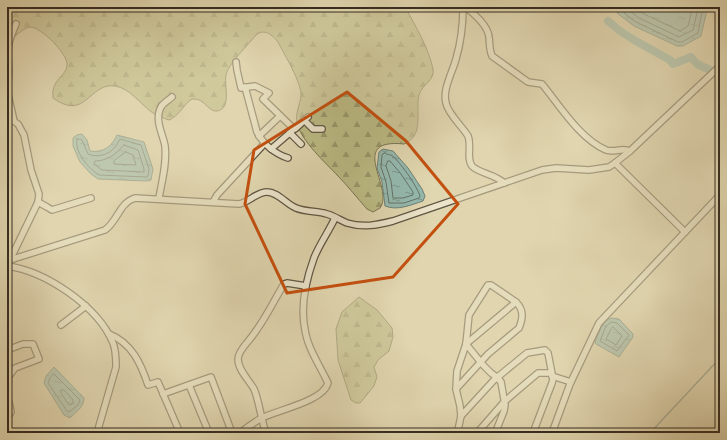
<svg xmlns="http://www.w3.org/2000/svg" width="727" height="440" font-family="'Old Standard TT',serif">
<style>
.forest{fill:url(#forest-firs);stroke:#787453}
.water{fill:url(#water-ripples);stroke:#6e8176}
.lines{fill:none;stroke-linecap:round;stroke-linejoin:round}
.shore{stroke:#647268;stroke-width:1}
.stream{stroke:#6e8176;stroke-width:1.5}
.river{stroke:#94b9af;stroke-width:8}
.minor-casing{stroke:#605644;stroke-width:8}
.minor{stroke:#ebe4cb;stroke-width:5.5}
.marked{fill:none;stroke:#c45010;stroke-width:3;stroke-linejoin:round}
</style>
<defs>
<pattern id="forest-firs" width="22" height="20" patternUnits="userSpaceOnUse"><rect width="22" height="20" fill="#bbbb85"/><path d="M5 1l3.5 6h-7zM16 11l3.5 6h-7z" fill="#99986c"/></pattern>
<pattern id="water-ripples" width="26" height="14" patternUnits="userSpaceOnUse"><rect width="26" height="14" fill="#94b9af"/><path d="M2 4q2-2 4 0t4 0M15 11q2-2 4 0t4 0" fill="none" stroke="#7a978e"/></pattern>
</defs>
<rect width="100%" height="100%" fill="#e0d6af"/>
<filter id="stains"><feTurbulence type="fractalNoise" baseFrequency=".005" numOctaves="4"/><feColorMatrix values="0 0 0 0 .2 0 0 0 0 .09 0 0 0 0 .02 0 0 0 .5 -.17"/></filter>
<radialGradient id="worn" r=".72"><stop offset=".6" stop-color="#630" stop-opacity="0"/><stop offset="1" stop-color="#630" stop-opacity=".3"/></radialGradient>
<g class="forest">
<path d="M 7,7 L 405,7 C 415,25 429,49 433,69 C 435,81 422,84 419,95 C 415,112 425,135 404,144 C 346,138 395,188 380,208 L 373,212 L 367,209 C 357,198 348,186 338,176 C 326,163 301,141 297,123 C 295,113 300,105 301,96 C 302,83 284,54 278,42 C 272,35 265,28 256,35 C 249,44 228,64 226,75 C 224,85 232,109 217,111 C 210,112 205,102 199,100 C 197,99 195,99 192,99 C 183,105 179,116 169,120 C 163,118 158,116 153,113 C 141,105 130,88 115,86 C 89,82 86,122 53,98 C 50,80 67,76 67,65 C 68,54 41,27 30,27 C 22,28 13,39 7,43 Z"/>
<path d="M 359,297 L 377,310 L 392,328 L 393,337 L 389,351 L 378,360 L 374,367 L 377,377 L 374,386 L 360,403 L 356,403 L 351,400 L 338,360 L 336,329 L 342,312 Z"/>
</g>
<g class="water">
<path d="M 649,7 L 703,7 L 707,10 L 701,36 L 683,46 L 677,46 L 634,26 L 617,13 L 618,10 L 621,8 Z"/>
<path d="M 82,134 L 87,140 L 90,151 C 104,153 112,146 117,135 L 144,142 L 153,169 L 151,180 L 147,181 L 98,179 L 91,174 L 80,162 L 73,146 L 73,138 L 77,135 Z"/>
<path d="M 383,149 L 393,151 L 408,168 L 422,189 L 425,196 L 423,201 C 411,205 397,211 385,206 L 382,182 L 377,168 L 379,152 Z"/>
<path d="M 612,318 L 619,319 L 633,334 L 633,337 L 619,357 L 596,344 L 595,342 C 599,333 602,320 612,318 Z"/>
<path d="M 54,367 L 84,398 C 84,407 76,412 70,418 L 64,415 L 44,383 L 46,376 Z"/>
</g>
<g class="lines">
<g class="shore">
<path d="M 624,7 L 624,13 L 636,22 L 678,42 L 682,42 L 698,33 L 702,12 L 701,7"/>
<path d="M 629,7 L 630,11 L 639,18 L 679,37 L 693,30 L 697,13 L 696,7"/>
<path d="M 635,7 L 642,13 L 680,31 L 688,26 L 691,14 L 690,7"/>
<path d="M 77,139 L 80,139 L 82,140 L 88,154 C 97,158 109,155 115,147 C 117,145 118,142 120,139 L 141,145 L 149,169 L 148,176 L 146,177 L 99,175 C 89,169 74,152 77,139 Z"/>
<path d="M 124,145 L 138,150 L 144,169 L 144,172 L 102,170 L 94,164 L 95,161 C 102,161 111,158 117,152 C 120,150 121,147 124,145 Z"/>
<path d="M 126,152 L 133,155 L 136,165 L 114,164 L 114,161 Z"/>
<path d="M 385,153 C 385,154 390,155 391,155 C 399,160 417,186 420,196 L 419,198 L 404,203 L 389,203 L 386,182 L 381,167 L 382,155 Z"/>
<path d="M 388,161 L 390,161 L 401,174 L 413,192 L 413,195 L 403,198 L 393,198 L 391,181 L 386,166 Z"/>
<path d="M 612,322 L 617,323 L 629,335 L 617,351 L 600,341 L 606,326 Z"/>
<path d="M 613,327 L 622,336 L 616,345 L 606,339 L 611,329 Z"/>
<path d="M 54,374 L 80,400 L 78,405 L 69,412 L 67,411 L 48,383 L 50,378 Z"/>
<path d="M 61,390 L 64,390 L 73,400 L 73,402 L 71,405 L 68,404 L 61,393 Z"/>
</g>
<path class="stream" d="M 650,433 L 720,358"/>
<g class="river">
<path d="M 608,21 L 620,31 L 634,40 L 670,60 L 673,64 L 691,57 L 697,64 L 710,70"/>
<path d="M 719,73 L 720,74"/>
</g>
<defs>
<g id="minor">
<path d="M 463,7 C 463,24 461,42 456,59 C 453,71 442,90 446,103 C 448,114 462,126 468,136 C 472,146 466,158 472,166 C 478,173 495,174 504,183"/>
<path d="M 465,7 C 474,13 488,26 489,37 C 490,45 489,49 492,56 L 528,82 L 542,84 C 560,106 580,139 606,150 C 615,153 622,147 630,151"/>
<path d="M 236,62 L 237,70 L 241,88 L 255,86 L 269,93 L 263,99 L 293,128 L 292,131 L 271,149"/>
<path d="M 7,83 C 11,73 7,62 8,51 C 8,42 12,33 16,24"/>
<path d="M 245,87 L 257,132 C 263,144 275,154 288,158"/>
<path d="M 7,90 L 14,121"/>
<path d="M 7,117 L 18,124 L 24,135 L 31,170 L 39,194 L 38,202 L 9,262"/>
<path d="M 304,120 L 313,129 L 322,129"/>
<path d="M 293,128 L 295,129 L 308,117"/>
<path d="M 290,133 L 301,144"/>
<path d="M 259,136 L 280,116"/>
<path d="M 615,163 L 685,232"/>
<path d="M 159,198 C 162,181 167,163 165,146 C 163,134 154,120 161,107 C 163,103 169,100 172,97"/>
<path d="M 38,202 L 47,207 L 52,210 L 91,198"/>
<path d="M 213,202 L 217,195 L 265,143"/>
<path d="M 10,260 L 105,230 C 118,221 119,203 135,198 L 239,204 C 249,202 257,192 267,192 C 278,192 286,204 296,208 C 306,212 317,211 327,214 C 334,216 340,220 347,223 C 363,228 377,225 393,221 L 542,170 L 556,168 L 589,170 L 609,167 L 615,163 L 630,151 L 720,66"/>
<path d="M 7,266 C 45,271 98,306 113,343 C 116,350 116,359 116,367 L 97,433"/>
<path d="M 61,325 L 86,306"/>
<path d="M 109,334 C 132,343 141,364 148,385 L 158,382 L 180,433"/>
<path d="M 466,344 L 483,365 L 491,373 L 498,378 L 501,382 L 505,405 L 504,411 L 496,431 L 499,433"/>
<path d="M 466,344 L 516,302"/>
<path d="M 7,350 L 23,344 L 33,344 L 39,359 L 15,368 L 7,379"/>
<path d="M 552,376 L 571,382"/>
<path d="M 189,385 L 209,433"/>
<path d="M 456,389 L 488,354 L 519,328 C 523,318 524,310 516,302 L 491,285 L 488,285 L 469,315 L 466,344 L 457,371 L 456,389 L 460,406 L 461,416 L 458,430 L 460,433"/>
<path d="M 163,394 L 211,377 L 232,433"/>
<path d="M 7,401 L 9,402 L 11,412 L 7,418"/>
<path d="M 461,416 L 494,380 L 527,353 L 545,350 L 548,353 L 553,379 L 552,383 L 533,433"/>
<path d="M 240,433 C 246,428 253,423 260,419 C 276,410 323,402 328,383 C 320,366 308,349 305,330 C 300,306 306,280 314,258 C 319,245 329,231 335,218"/>
<path d="M 266,433 C 261,420 259,400 254,389 C 249,380 238,370 238,359 C 238,352 246,344 250,339 C 264,322 273,302 284,284 L 287,283 L 306,286"/>
<path d="M 477,433 L 505,401 L 538,373 L 551,373"/>
<path d="M 552,433 L 570,384 L 599,323 L 720,195"/>
</g>
</defs>
<use href="#minor" class="minor-casing"/>
<use href="#minor" class="minor"/>
</g>
<path d="M0 0H727V440H0ZM 347,92 L 406,141 L 458,204 L 393,277 L 287,293 L 245,204 L 254,150 Z" fill="#e0d6af" fill-opacity=".55" fill-rule="evenodd"/>
<path class="marked" d="M 347,92 L 406,141 L 458,204 L 393,277 L 287,293 L 245,204 L 254,150 Z"/>
<rect width="727" height="440" fill="none" stroke="#e0d6af" stroke-width="24"/>
<rect x="8" y="8" width="711" height="424" fill="none" stroke="#352c21" stroke-width="2"/>
<rect x="12" y="12" width="703" height="416" fill="none" stroke="#352c21"/>
<rect width="100%" height="100%" filter="url(#stains)"/>
<rect width="100%" height="100%" fill="url(#worn)"/>
</svg>
